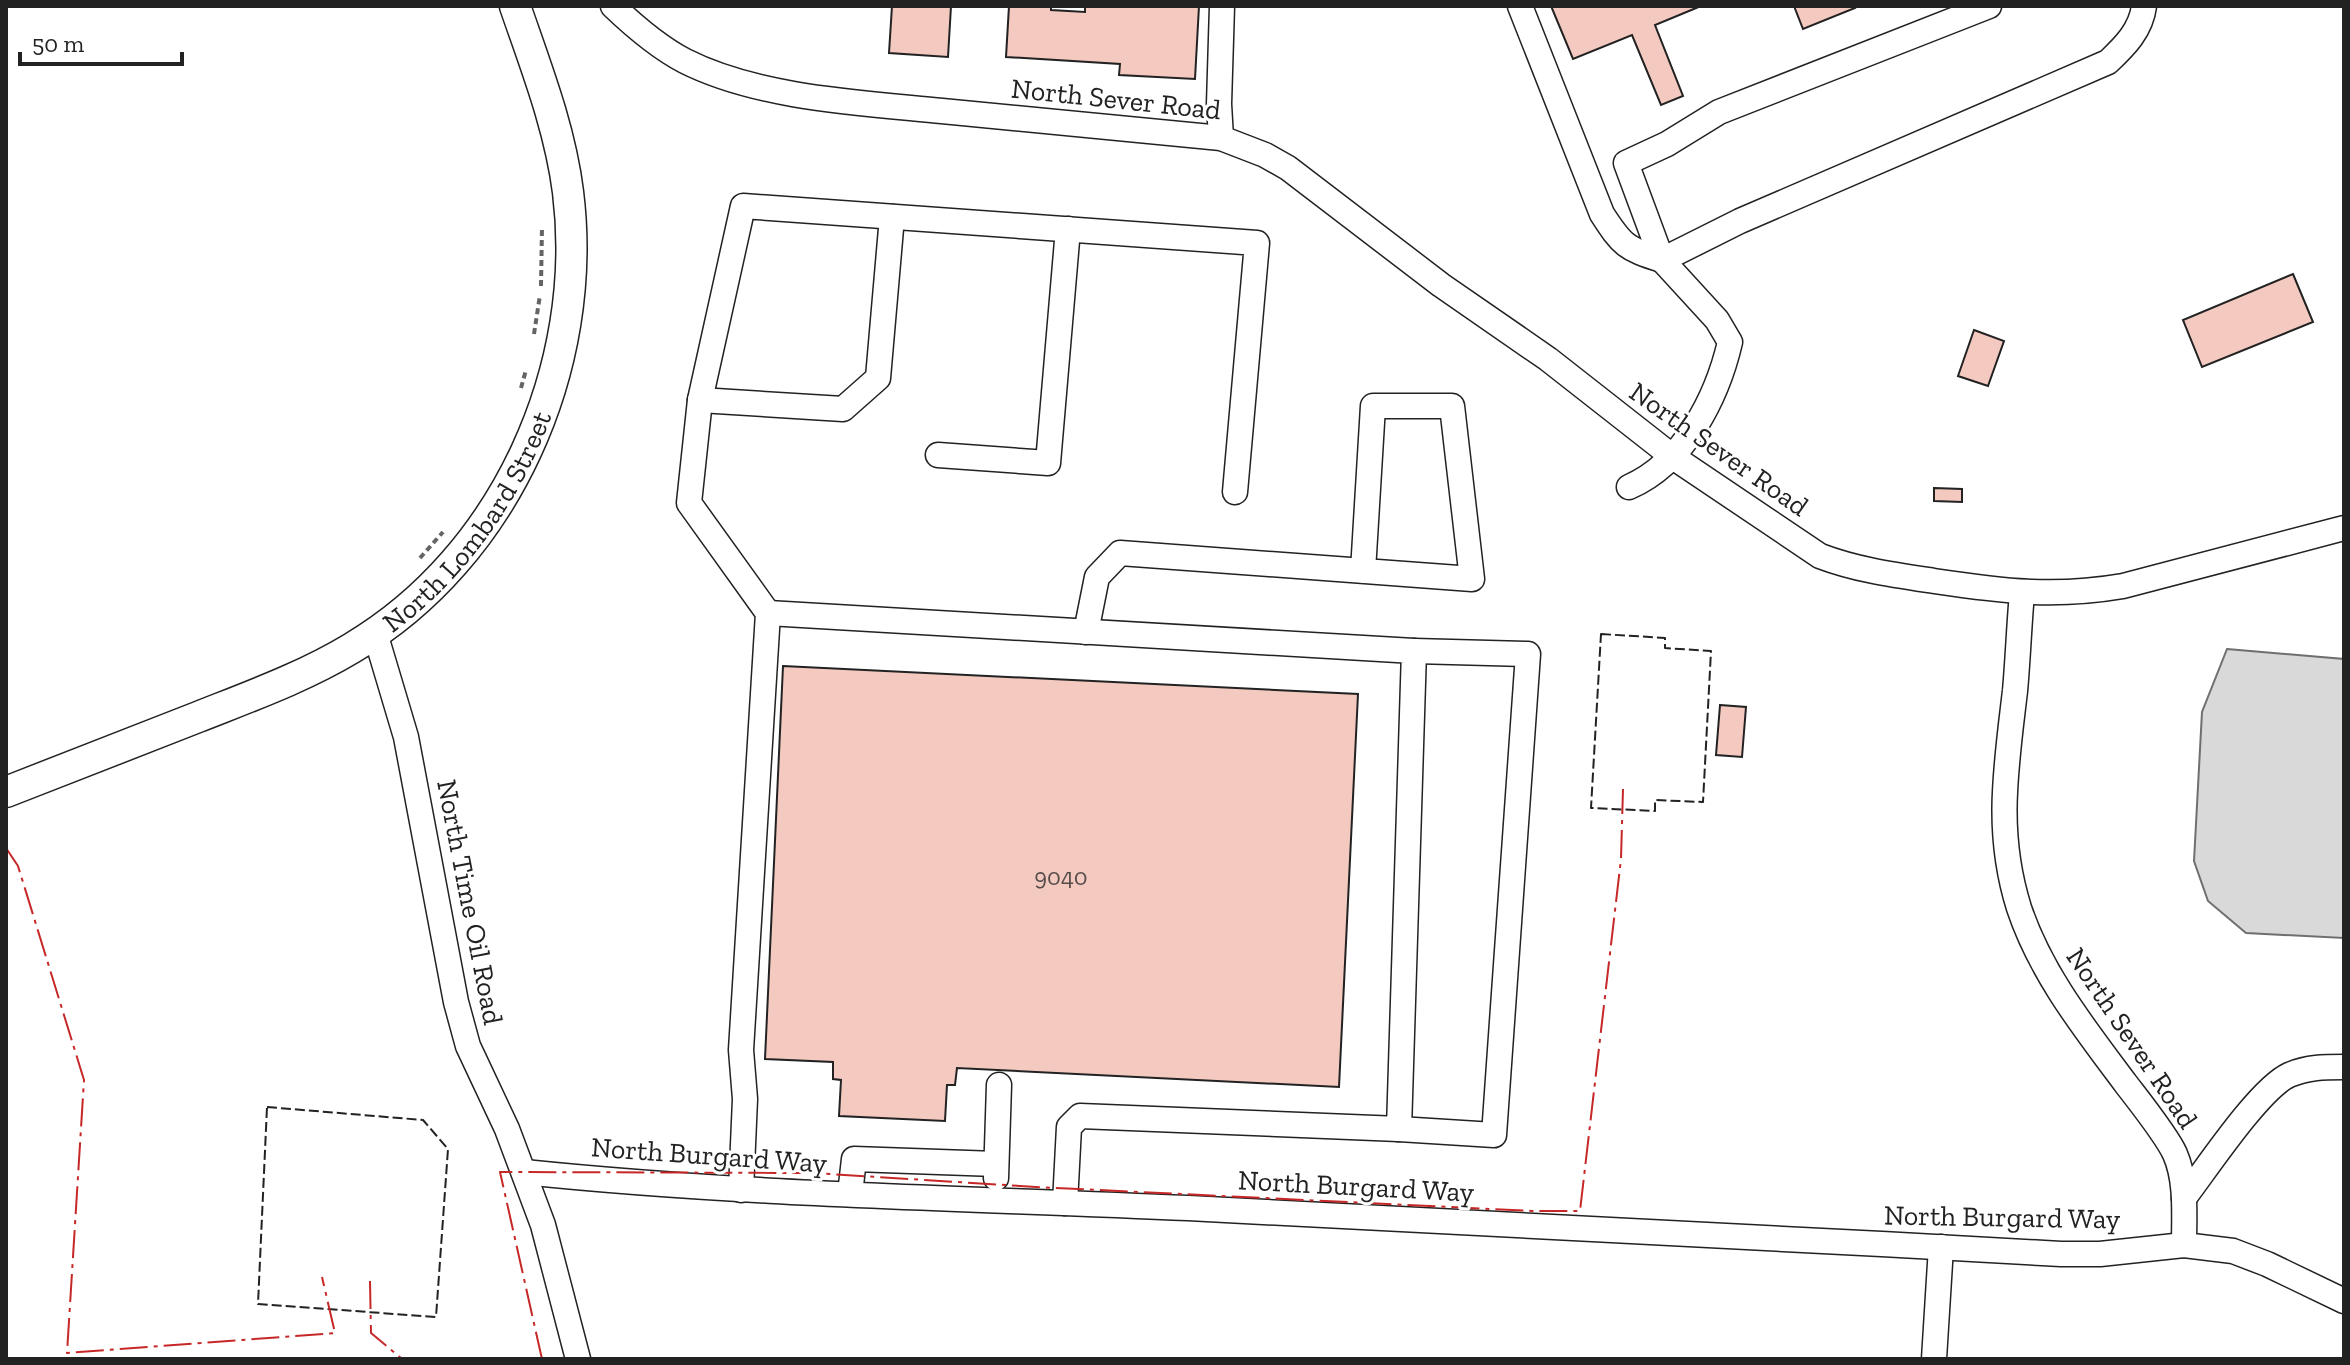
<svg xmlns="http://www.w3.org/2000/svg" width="2350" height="1365" font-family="'Zilla Slab',serif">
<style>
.water{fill:#d9d9d9;stroke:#6f6f6f;stroke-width:2}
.building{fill:#f3c9c0;stroke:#222;stroke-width:2}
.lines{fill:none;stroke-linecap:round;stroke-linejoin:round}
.minor-casing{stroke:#222;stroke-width:27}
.major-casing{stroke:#222;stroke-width:33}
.path{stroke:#646464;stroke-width:4;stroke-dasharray:6 4;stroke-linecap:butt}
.minor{stroke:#fff;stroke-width:24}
.major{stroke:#fff;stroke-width:30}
.fence{stroke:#222;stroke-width:2;stroke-dasharray:10 4;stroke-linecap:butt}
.power{stroke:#c62828;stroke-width:2;stroke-dasharray:28 6 4 6;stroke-linecap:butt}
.labels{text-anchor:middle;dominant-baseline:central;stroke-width:6;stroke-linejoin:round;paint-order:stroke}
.number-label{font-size:24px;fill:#564c4a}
.street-label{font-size:28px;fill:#222;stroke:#fff}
</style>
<rect width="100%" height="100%" fill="#fff"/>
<path class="water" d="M 2227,649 L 2344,659 L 2344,938 L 2246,933 L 2208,901 L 2194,861 L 2202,712 Z"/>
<g class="building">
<path d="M 892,6 L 951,6 L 948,57 L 889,53 Z"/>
<path d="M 1009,6 L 1051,6 L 1051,10 L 1085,12 L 1085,6 L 1199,6 L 1195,79 L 1119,75 L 1120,64 L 1006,57 Z"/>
<path d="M 1551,6 L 1701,6 L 1655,25 L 1683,96 L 1661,105 L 1632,35 L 1573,59 Z"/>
<path d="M 1794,6 L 1854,6 L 1855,8 L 1803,29 Z"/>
<path d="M 2293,274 L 2313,322 L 2202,367 L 2183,320 Z"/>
<path d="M 1974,330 L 2004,341 L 1988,386 L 1958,376 Z"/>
<path d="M 1934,488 L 1962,489 L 1962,502 L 1934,501 Z"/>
<path d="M 783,666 L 1358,694 L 1339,1087 L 957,1068 L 955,1085 L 947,1085 L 945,1121 L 839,1116 L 841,1080 L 833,1079 L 833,1062 L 765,1059 Z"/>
<path d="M 1720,705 L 1746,707 L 1742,757 L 1716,755 Z"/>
</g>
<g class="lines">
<defs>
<g id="minor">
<path d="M 613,6 C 635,27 658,47 685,61 C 758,98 861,103 942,111 C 1035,120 1128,129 1221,138 L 1265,155 L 1288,168 L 1441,285 L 1548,359 L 1673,457 L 1820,556 C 1857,570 1894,575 1934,581 C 2002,591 2053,598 2123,586 L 2344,528"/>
<path d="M 1520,6 L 1602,214 C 1622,245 1626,249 1662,260 L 1740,221 L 2108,62 C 2125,46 2141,30 2144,6"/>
<path d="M 1221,138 L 1219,104 L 1222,6"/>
<path d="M 700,400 L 843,409 L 878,378 L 892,217"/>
<path d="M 938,455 L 1048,463 L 1068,229"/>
<path d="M 1629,487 C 1684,463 1717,398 1730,342 L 1717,320 L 1662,260 L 1626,163 L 1667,144 L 1719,112 L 1989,6"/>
<path d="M 2022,593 C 2019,626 2018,658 2015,691 C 2006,768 1995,832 2019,908 C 2041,974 2085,1029 2126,1084 C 2139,1101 2167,1136 2175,1154 C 2187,1181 2184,1216 2184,1245 L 2233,1251 L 2267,1264 L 2344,1301"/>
<path d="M 768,613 L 1414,651 L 1399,1129 L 1080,1116 L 1069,1127 L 1065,1203"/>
<path d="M 1086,632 L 1097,577 L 1120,553 L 1472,579 L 1452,406 L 1373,406 L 1363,571"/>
<path d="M 375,633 L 406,737 L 456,1002 L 468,1046 L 507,1129 L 543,1225 L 578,1359"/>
<path d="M 1399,1129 L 1494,1135 L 1528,654 L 1414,651"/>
<path d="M 524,1172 C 745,1195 967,1198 1188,1208 C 1479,1221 1770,1238 2061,1254 L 2100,1254 L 2184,1245"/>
<path d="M 996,1178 L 999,1085"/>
<path d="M 741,1190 L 745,1099 L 741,1050 L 768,613 L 689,503 L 700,400 L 743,206 L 1257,243 L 1235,492"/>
<path d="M 850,1194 L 854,1159 L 996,1164"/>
<path d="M 2184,1198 C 2207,1168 2259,1089 2289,1075 C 2308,1067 2324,1067 2344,1067"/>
<path d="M 1934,1359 L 1941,1247"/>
</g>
<g id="major">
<path id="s1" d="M 6,792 C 70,767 134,742 198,717 C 251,696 304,677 352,648 C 506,557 590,367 568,192 C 560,128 536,67 515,6"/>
</g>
</defs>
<use href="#minor" class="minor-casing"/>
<use href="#major" class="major-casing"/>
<g class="path">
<path d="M 541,286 L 542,227"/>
<path d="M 534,334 L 540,295"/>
<path d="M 521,388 L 526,370"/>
<path d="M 420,558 L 443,532"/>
</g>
<use href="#minor" class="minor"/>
<use href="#major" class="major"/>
<g class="fence">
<path d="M 1601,634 L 1665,638 L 1665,648 L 1711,651 L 1703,802 L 1655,800 L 1655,811 L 1591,808 Z"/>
<path d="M 267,1107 L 423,1120 L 448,1149 L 436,1317 L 258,1304 Z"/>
</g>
<g class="power">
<path d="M 6,848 L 18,866 L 84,1080 L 67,1353 L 335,1333 L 322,1277"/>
<path d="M 370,1281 L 371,1333 L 402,1359"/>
<path d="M 542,1359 L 500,1172 L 814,1173 L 1036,1187 L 1532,1211 L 1580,1211 L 1621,859 L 1623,789"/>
</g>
</g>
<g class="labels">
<g class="number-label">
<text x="1061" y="876">9040</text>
</g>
<g class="street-label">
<text transform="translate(1116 99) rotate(6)">North Sever Road</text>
<text transform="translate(1719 449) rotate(35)">North Sever Road</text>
<text stroke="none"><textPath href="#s1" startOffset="550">North Lombard Street</textPath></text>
<text transform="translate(470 902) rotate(79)">North Time Oil Road</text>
<text transform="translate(2132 1038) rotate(56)">North Sever Road</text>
<text transform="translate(709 1155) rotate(4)">North Burgard Way</text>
<text transform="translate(1356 1186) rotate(3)">North Burgard Way</text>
<text transform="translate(2002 1217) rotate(1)">North Burgard Way</text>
</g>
</g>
<rect width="2350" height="1365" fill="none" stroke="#222222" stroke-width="16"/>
<path d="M20 52v12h162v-12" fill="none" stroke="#222222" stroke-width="4"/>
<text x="32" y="52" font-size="24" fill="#222222" stroke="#ffffff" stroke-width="6" paint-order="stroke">50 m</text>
</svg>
